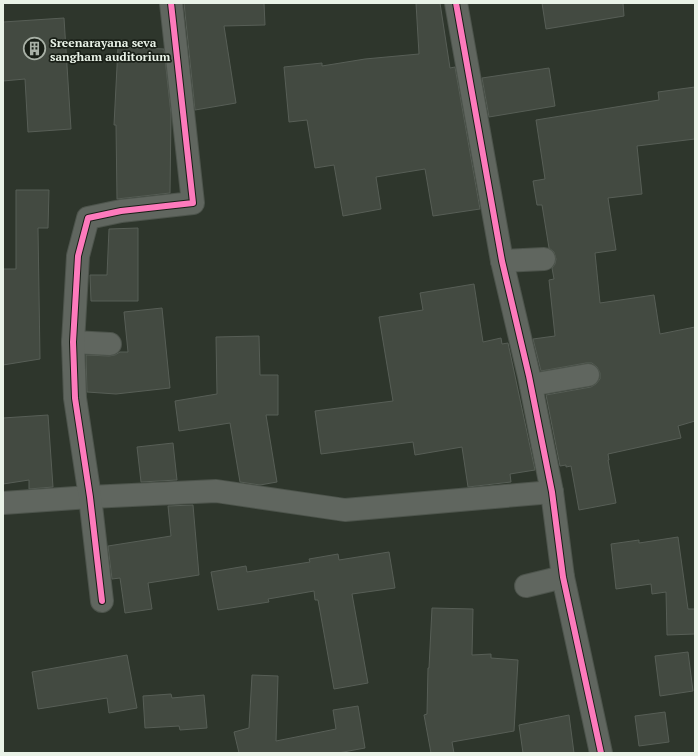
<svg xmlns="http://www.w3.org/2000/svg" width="698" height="756" font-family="'PT Serif',serif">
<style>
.building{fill:#434a41;stroke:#575e56}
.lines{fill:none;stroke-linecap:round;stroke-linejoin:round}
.street-casing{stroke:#4d544c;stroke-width:24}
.street{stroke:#60665f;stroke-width:22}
.cycleway-casing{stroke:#191f17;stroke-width:8}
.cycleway{stroke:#fd7abc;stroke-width:6}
.labels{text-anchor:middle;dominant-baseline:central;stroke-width:3.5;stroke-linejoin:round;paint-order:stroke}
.poi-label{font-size:12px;font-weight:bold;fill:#e9f2e7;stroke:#191f17;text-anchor:start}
</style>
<rect width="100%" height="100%" fill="#2e362c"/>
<g class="building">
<path d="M 184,3 L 264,3 L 265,25 L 224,26 L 236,103 L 195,110 Z"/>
<path d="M 416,3 L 440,3 L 450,68 L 455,67 L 480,209 L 433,216 L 425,169 L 376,177 L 381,209 L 343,216 L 334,165 L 315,168 L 307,120 L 289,122 L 284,67 L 322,63 L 322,66 L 365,59 L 419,54 Z"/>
<path d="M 542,3 L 623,3 L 624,16 L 546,29 Z"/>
<path d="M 64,18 L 71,129 L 28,132 L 25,79 L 3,81 L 3,22 Z"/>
<path d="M 118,47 L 164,49 L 171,114 L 170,193 L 117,199 L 116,125 L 114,125 Z"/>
<path d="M 549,68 L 555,106 L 489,117 L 482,78 Z"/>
<path d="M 695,87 L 695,139 L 637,146 L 642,194 L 608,198 L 616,250 L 595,253 L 600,303 L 654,295 L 660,334 L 695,327 L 695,421 L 678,426 L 681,438 L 608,454 L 609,460 L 608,460 L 616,503 L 579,510 L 571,466 L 566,467 L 566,465 L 560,466 L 546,395 L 591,387 L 596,384 L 600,379 L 600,373 L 597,367 L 592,363 L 586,363 L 541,371 L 533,339 L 555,336 L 549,280 L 554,279 L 552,268 L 555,264 L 556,259 L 554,252 L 549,248 L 542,205 L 537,205 L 533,181 L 545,179 L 536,120 L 659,100 L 658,92 Z"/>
<path d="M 16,190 L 49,190 L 48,228 L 38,228 L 40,359 L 3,365 L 3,269 L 16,269 Z"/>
<path d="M 138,228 L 138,301 L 91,301 L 90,275 L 107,275 L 109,229 Z"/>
<path d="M 474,284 L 483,342 L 501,338 L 502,344 L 508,343 L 535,470 L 510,474 L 511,482 L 468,487 L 462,447 L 415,455 L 413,442 L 321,454 L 315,411 L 393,401 L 379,317 L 423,310 L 420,293 Z"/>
<path d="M 162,308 L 170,388 L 116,394 L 87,392 L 86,355 L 109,356 L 115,355 L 120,352 L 128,352 L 124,312 Z"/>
<path d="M 259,336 L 260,375 L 278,375 L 278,415 L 266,415 L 277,482 L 260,485 L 240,482 L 230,423 L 179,431 L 175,401 L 217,394 L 216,337 Z"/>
<path d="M 48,415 L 53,487 L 29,489 L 29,480 L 3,484 L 3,418 Z"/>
<path d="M 173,443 L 177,480 L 141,482 L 137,447 Z"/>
<path d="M 193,505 L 199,575 L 148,583 L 152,609 L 125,613 L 120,578 L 112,579 L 108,546 L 171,536 L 168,506 Z"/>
<path d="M 678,537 L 688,609 L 695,609 L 695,634 L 667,635 L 666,592 L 652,594 L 651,584 L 616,589 L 611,544 L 639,540 L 639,543 Z"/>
<path d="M 389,552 L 395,588 L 352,594 L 368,683 L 334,689 L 318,600 L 315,600 L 314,591 L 268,599 L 269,602 L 218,610 L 211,572 L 246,566 L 247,572 L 310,562 L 309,559 L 338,554 L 339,560 Z"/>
<path d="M 432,608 L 473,609 L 472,655 L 491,654 L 491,658 L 518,660 L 514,731 L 452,742 L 454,753 L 431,753 L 424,715 L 427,714 L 428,668 L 429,668 Z"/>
<path d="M 688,652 L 693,691 L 660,696 L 655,656 Z"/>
<path d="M 127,655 L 137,708 L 109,713 L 107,698 L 38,709 L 32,672 Z"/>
<path d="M 252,675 L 278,676 L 276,741 L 336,729 L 333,710 L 358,706 L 365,748 L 338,753 L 239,753 L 234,732 L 249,728 Z"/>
<path d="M 171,694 L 172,698 L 204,695 L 207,728 L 180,730 L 179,726 L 145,728 L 143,696 Z"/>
<path d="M 665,712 L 669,742 L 639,746 L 635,716 Z"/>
<path d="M 569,715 L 574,753 L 523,753 L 519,725 Z"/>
</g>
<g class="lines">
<defs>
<g id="street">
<path d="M 456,3 L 502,261 L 529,376 L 552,492 L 563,577 L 601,753"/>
<path d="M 502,261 L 544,259"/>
<path d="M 73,342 L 110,344"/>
<path d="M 531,385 L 588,375"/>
<path d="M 3,503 L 90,497 L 216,491 L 345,510 L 552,492"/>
<path d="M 526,586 L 563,577"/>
<path d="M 102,601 L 90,497 L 75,398 L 73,342 L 78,256 L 88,218 L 121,211 L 193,203 L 171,3"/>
</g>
</defs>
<use href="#street" class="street-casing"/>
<use href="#street" class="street"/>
<defs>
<g id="cycleway">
<path d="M 456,3 L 502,261 L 529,376 L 552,492 L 563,577 L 601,753"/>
<path d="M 102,601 L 90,497 L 75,398 L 73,342 L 78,256 L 88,218 L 121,211 L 193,203 L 171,3"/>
</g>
</defs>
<use href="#cycleway" class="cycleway-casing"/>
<use href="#cycleway" class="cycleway"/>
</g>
<defs>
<symbol id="building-ring" viewBox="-11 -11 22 22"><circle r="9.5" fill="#191f17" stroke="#a8b0a6" stroke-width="1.5"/><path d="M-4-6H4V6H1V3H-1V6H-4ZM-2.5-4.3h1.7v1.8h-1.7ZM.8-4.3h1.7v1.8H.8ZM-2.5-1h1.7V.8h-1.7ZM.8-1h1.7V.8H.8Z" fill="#a8b0a6"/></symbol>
</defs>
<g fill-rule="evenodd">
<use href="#building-ring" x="22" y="36" width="25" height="25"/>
</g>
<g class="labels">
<g class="poi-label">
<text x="50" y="42">Sreenarayana seva<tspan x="50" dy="14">sangham auditorium</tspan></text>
</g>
</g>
<rect width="698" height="756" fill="none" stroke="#e9f2e7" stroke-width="8"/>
</svg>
